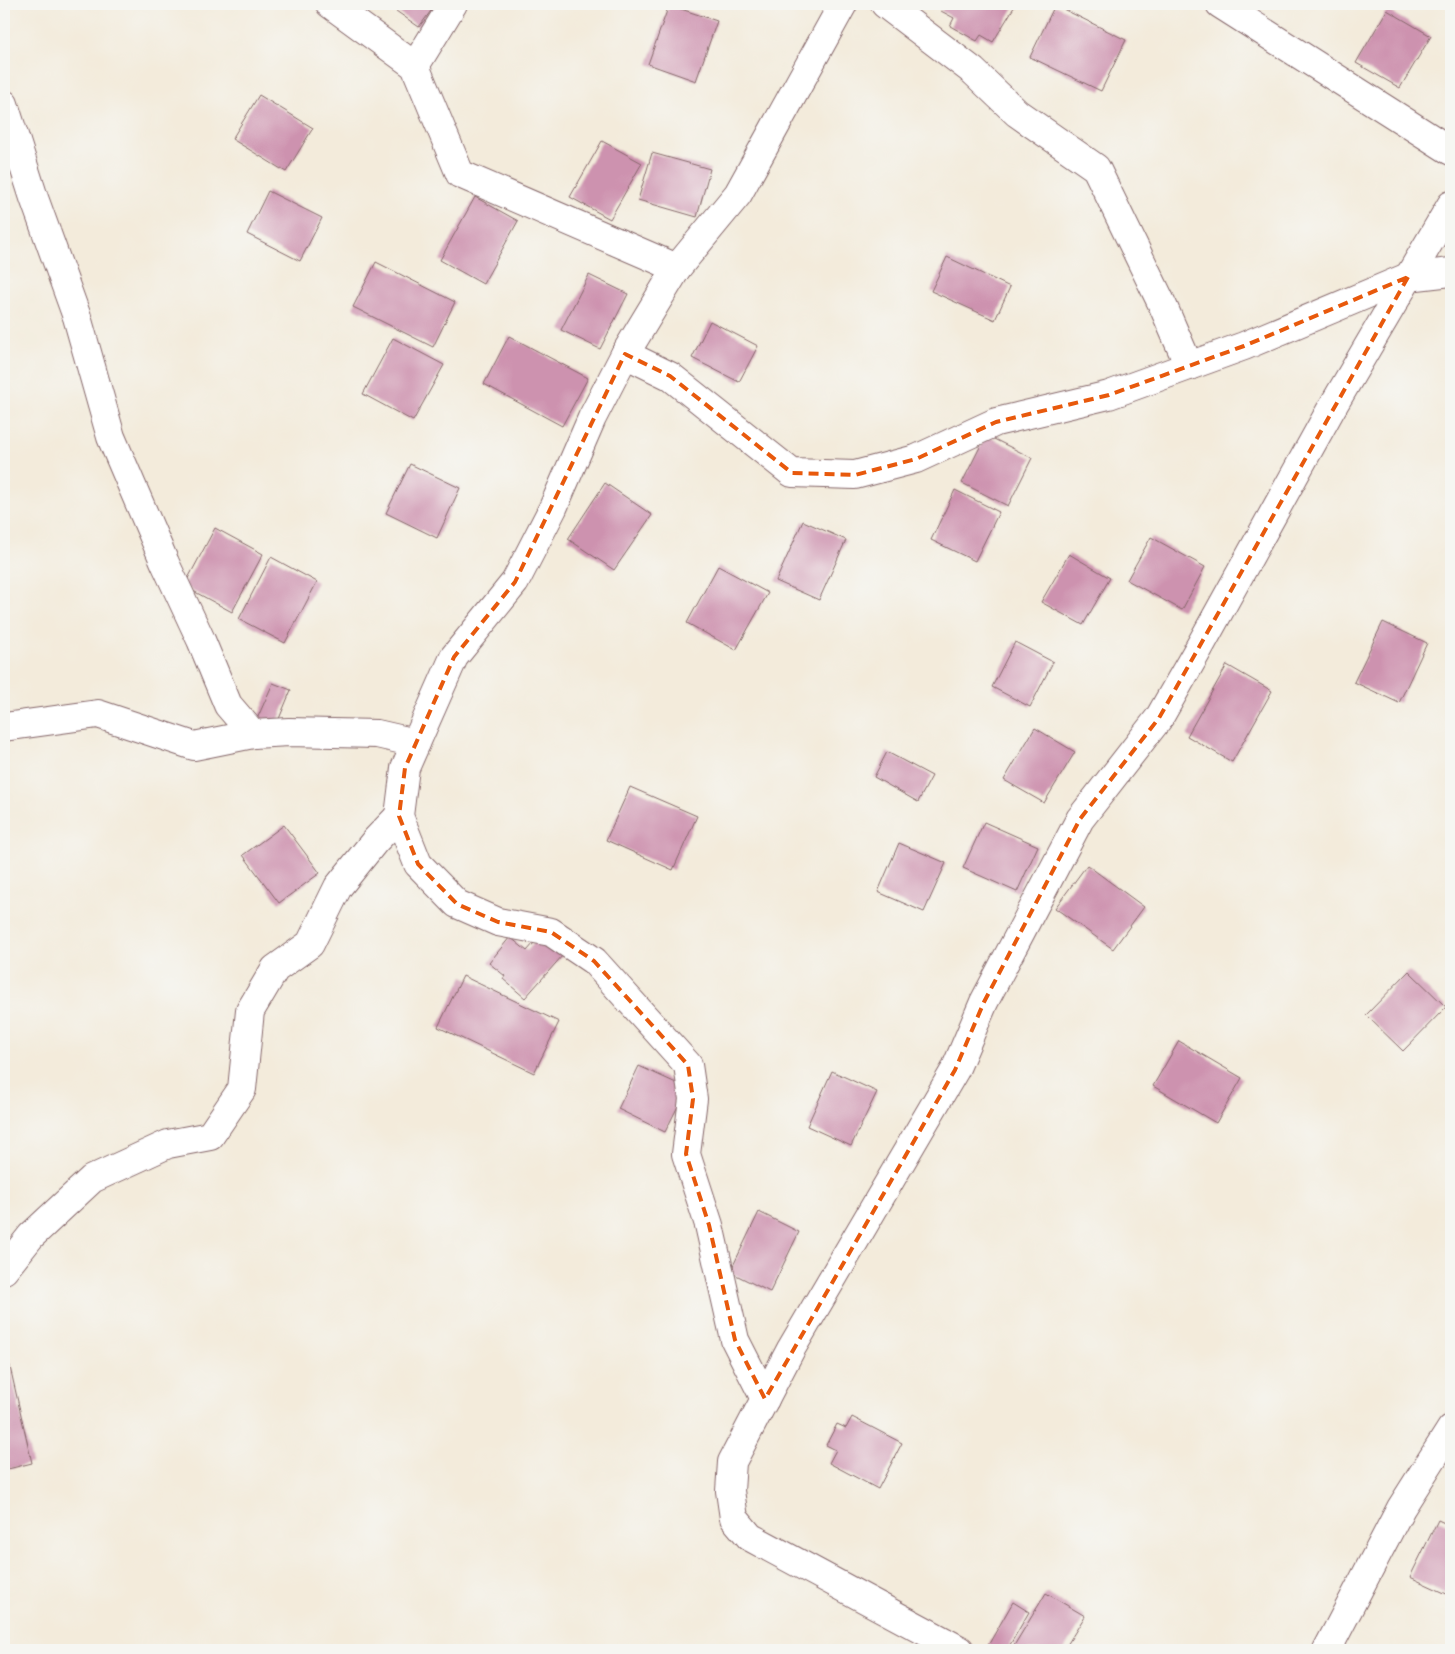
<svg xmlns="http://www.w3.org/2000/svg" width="1455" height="1654" font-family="'IM FELL French Canon',serif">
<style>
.building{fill:#cd92af}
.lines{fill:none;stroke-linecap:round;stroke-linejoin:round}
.minor-casing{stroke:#856669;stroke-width:30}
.minor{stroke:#fff;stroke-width:28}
.marked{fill:none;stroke:#e8590c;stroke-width:4;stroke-dasharray:10 6;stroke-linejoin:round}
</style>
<rect width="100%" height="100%" fill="#f6f6f2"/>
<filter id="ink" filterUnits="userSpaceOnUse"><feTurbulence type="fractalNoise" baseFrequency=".02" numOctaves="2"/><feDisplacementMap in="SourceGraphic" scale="10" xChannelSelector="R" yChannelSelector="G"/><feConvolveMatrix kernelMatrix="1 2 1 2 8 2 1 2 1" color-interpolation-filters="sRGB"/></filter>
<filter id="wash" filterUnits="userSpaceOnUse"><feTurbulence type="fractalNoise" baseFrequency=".0096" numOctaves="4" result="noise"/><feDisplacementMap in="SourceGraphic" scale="20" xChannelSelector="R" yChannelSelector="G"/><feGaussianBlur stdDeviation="1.12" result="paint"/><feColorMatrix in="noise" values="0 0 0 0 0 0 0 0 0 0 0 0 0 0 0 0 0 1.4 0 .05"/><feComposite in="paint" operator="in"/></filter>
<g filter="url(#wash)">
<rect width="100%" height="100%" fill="#f3ebdb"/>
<g id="blocks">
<g class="building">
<path d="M 386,4 L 436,4 L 419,27 Z"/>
<path d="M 946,4 L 1016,4 L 993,42 L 981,35 L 977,41 L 950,26 L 954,18 L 941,11 Z"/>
<path d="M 669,5 L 717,21 L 696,81 L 648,64 Z"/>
<path d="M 1055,5 L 1126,40 L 1101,91 L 1030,57 Z"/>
<path d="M 1387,10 L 1431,36 L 1400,88 L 1356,63 Z"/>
<path d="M 259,95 L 313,128 L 286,172 L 232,139 Z"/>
<path d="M 602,141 L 642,163 L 610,219 L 570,197 Z"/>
<path d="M 652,153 L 710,169 L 697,217 L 638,200 Z"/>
<path d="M 268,191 L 322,218 L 300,261 L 247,234 Z"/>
<path d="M 475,197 L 518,221 L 483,284 L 440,260 Z"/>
<path d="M 947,257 L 1010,287 L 995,320 L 931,291 Z"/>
<path d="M 376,262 L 455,302 L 433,347 L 353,307 Z"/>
<path d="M 589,275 L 628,294 L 600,349 L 561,330 Z"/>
<path d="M 710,321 L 758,346 L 739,382 L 692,358 Z"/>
<path d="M 509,336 L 588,378 L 562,426 L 484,384 Z"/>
<path d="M 393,338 L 444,365 L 413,421 L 363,394 Z"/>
<path d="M 986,435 L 1032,458 L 1008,506 L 962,483 Z"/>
<path d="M 410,464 L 460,488 L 437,538 L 386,513 Z"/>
<path d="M 605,483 L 652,515 L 614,570 L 568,539 Z"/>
<path d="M 955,490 L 999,512 L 975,561 L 931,540 Z"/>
<path d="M 803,521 L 846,540 L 819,600 L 776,581 Z"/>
<path d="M 215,528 L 263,554 L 232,612 L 184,586 Z"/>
<path d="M 1151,537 L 1205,567 L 1182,610 L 1127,580 Z"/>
<path d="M 1069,554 L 1110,578 L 1083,625 L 1041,602 Z"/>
<path d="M 271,557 L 317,582 L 285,643 L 239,619 Z"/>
<path d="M 718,566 L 768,593 L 736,650 L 687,623 Z"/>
<path d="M 1383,622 L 1427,643 L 1399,703 L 1354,682 Z"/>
<path d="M 1015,642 L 1053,662 L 1030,707 L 992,687 Z"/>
<path d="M 1227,665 L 1272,691 L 1232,762 L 1187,736 Z"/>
<path d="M 273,683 L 291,690 L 276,726 L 257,719 Z"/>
<path d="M 1035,728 L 1075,752 L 1044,803 L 1004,780 Z"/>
<path d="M 887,752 L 932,776 L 918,802 L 874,777 Z"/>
<path d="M 630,787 L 697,816 L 673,870 L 606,840 Z"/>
<path d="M 984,822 L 1038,846 L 1017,892 L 963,868 Z"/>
<path d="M 284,825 L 320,873 L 279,903 L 243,855 Z"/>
<path d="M 899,843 L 946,863 L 924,912 L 878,892 Z"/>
<path d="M 1087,865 L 1144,907 L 1113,949 L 1055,908 Z"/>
<path d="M 541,935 L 563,955 L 525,998 L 503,979 L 505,976 L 489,963 L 510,937 L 527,951 Z"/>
<path d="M 1409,971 L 1446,1007 L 1403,1051 L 1366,1015 Z"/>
<path d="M 463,976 L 559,1022 L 534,1073 L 438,1027 Z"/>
<path d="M 1179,1041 L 1242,1078 L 1216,1123 L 1153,1086 Z"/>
<path d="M 639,1066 L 687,1088 L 665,1132 L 618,1109 Z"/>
<path d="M 832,1071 L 877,1092 L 851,1146 L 807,1126 Z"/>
<path d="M 759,1212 L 799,1232 L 770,1292 L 730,1272 Z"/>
<path d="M 5,1345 L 32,1463 L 4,1470 L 4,1346 Z"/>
<path d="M 852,1417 L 902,1443 L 878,1489 L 829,1463 L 836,1450 L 826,1445 L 837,1424 L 846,1428 Z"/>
<path d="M 1438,1520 L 1451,1526 L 1451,1596 L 1410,1577 Z"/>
<path d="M 1046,1593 L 1085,1616 L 1064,1650 L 1014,1650 L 1012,1649 Z"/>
<path d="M 1013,1602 L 1029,1612 L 1007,1650 L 987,1650 L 986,1649 Z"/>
</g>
</g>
</g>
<g filter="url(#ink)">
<use href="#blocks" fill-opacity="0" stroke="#856669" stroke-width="1"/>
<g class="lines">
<defs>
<g id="minor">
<path d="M 330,4 L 415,66 L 460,174 L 677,268 L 625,354"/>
<path d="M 885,4 L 973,71 L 1017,113 L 1096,168 L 1163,306 L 1189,366"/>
<path d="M 1220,4 L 1451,151"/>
<path d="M 415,66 L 453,4"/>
<path d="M 4,104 L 34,198 L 77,317 L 111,437 L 165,563 L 201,640 L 228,705 L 253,734 L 289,732 L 377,734 L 416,743"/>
<path d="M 677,268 L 738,194 L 843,4"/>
<path d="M 4,727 L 98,714 L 194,746 L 253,734"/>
<path d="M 4,1270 L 31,1236 L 92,1179 L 168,1144 L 210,1136 L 242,1089 L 250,1011 L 275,969 L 310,944 L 338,887 L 375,841 L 399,816"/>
<path d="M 765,1399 L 735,1340 L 709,1225 L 686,1154 L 693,1099 L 688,1065 L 594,961 L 551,932 L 498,922 L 457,904 L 418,864 L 399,816 L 405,768 L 454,657 L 515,582 L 553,508 L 592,418 L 625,354 L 670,376 L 792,473 L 855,475 L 916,459 L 996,422 L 1109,395 L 1244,346 L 1408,277 L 1451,272"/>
<path d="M 960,1650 L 750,1537 L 734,1518 L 730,1491 L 732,1462 L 791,1349 L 955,1070 L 984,1002 L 1080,819 L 1159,718 L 1199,648 L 1330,411 L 1451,205"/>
<path d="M 1327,1650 L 1401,1508 L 1451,1429"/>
</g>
</defs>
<use href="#minor" class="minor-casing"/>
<use href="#minor" class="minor"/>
</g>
</g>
<path class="marked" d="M 1408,277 L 1159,718 L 1080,819 L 984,1002 L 955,1070 L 765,1399 L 735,1340 L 709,1225 L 686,1154 L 693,1099 L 688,1065 L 594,961 L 551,932 L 498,922 L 457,904 L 418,864 L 399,816 L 405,768 L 454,657 L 515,582 L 625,354 L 670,376 L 792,473 L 855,475 L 916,459 L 996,422 L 1109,395 L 1244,346 Z"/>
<rect width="1455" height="1654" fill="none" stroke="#f6f6f2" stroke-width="20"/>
</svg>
